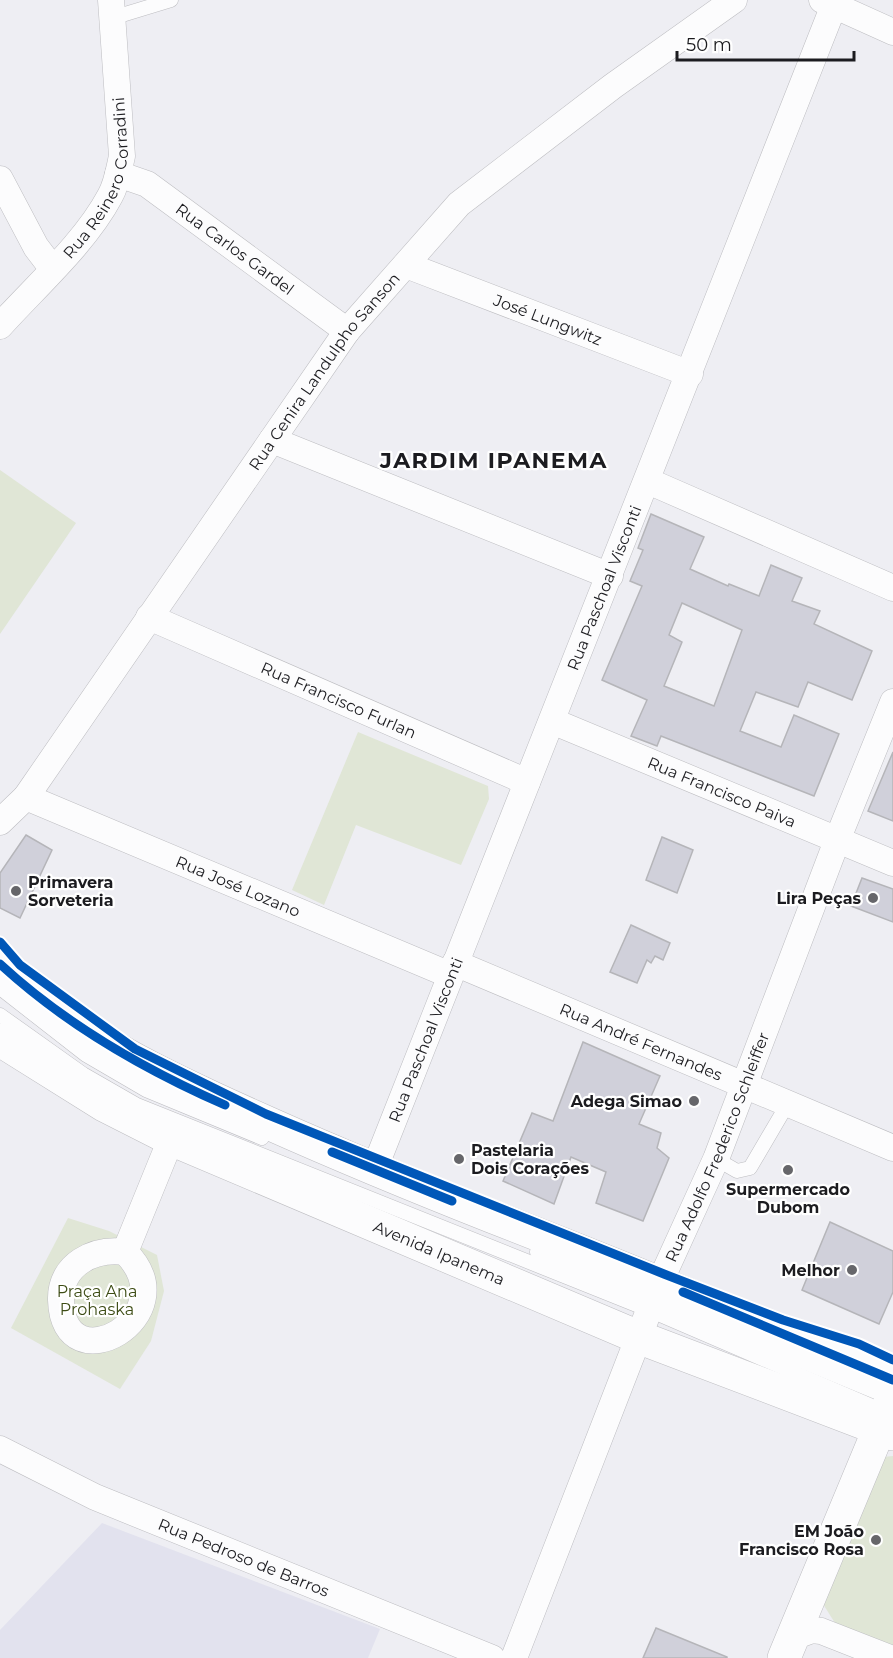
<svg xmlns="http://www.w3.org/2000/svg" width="893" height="1658" font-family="Montserrat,sans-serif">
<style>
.built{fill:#e2e2ee}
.green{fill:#e0e6d6}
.building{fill:#d0d0da;stroke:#b5b5b9;stroke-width:1.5;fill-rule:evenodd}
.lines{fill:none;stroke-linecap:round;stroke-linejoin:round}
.lane-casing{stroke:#bdbdc1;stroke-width:15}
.street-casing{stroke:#bdbdc1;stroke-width:27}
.secondary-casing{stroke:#bdbdc1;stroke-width:34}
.primary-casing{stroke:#bdbdc1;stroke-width:34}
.lane{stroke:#fcfcfd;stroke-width:14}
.street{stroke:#fcfcfd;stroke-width:26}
.secondary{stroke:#fcfcfd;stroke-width:33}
.primary{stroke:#fcfcfd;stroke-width:33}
.cycleway-casing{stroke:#fff;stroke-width:13}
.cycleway{stroke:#0057b8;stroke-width:9}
.poi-dot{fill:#66666a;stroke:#fff;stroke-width:2}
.labels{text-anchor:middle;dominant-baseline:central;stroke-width:4.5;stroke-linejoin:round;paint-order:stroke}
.street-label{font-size:16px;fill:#1c1c20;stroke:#fff}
.poi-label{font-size:16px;font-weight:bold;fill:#1c1c20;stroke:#fff;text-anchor:end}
.park-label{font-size:16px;fill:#3d4c15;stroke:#fff}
.district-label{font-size:22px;font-weight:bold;letter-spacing:1.5px;fill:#1c1c20;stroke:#fff}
</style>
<rect width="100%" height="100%" fill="#eeeef3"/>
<path class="built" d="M 102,1523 L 380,1629 L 368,1658 L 0,1658 L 0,1630 Z"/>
<g class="green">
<path d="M 0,470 L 76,523 L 0,634 Z"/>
<path d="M 358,732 L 488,786 L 489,799 L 461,865 L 356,825 L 324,905 L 292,890 Z"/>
<path d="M 68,1218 L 109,1231 L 157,1255 L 164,1291 L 151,1341 L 120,1389 L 11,1328 Z"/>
<path d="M 893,1456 L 893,1647 L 835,1623 L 823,1604 L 883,1457 Z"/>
</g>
<g class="building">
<path d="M 651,514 L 704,537 L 690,569 L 728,586 L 729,584 L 759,596 L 771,565 L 802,578 L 792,601 L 820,611 L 814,624 L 872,651 L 852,700 L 808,682 L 798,707 L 756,692 L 740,731 L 781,747 L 794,715 L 839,734 L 814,796 L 661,736 L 657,746 L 631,736 L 647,700 L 602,680 L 642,586 L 630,581 L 643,550 L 638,548 ZM 682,603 L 742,630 L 714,706 L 664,686 L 682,642 L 669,635 Z"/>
<path d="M 893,752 L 893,821 L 868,811 Z"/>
<path d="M 26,835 L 52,850 L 20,918 L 0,908 L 0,873 Z"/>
<path d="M 662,837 L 693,850 L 677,893 L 646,880 Z"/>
<path d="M 862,878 L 893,889 L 893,922 L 851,906 Z"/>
<path d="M 631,925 L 670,943 L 663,960 L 655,956 L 651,963 L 647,960 L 637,983 L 610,972 Z"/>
<path d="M 583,1042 L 660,1076 L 639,1124 L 661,1133 L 657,1148 L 669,1158 L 643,1221 L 596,1203 L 606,1172 L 571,1157 L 554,1204 L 503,1181 L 532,1113 L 553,1121 Z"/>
<path d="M 830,1222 L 893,1251 L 893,1292 L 879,1324 L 802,1290 Z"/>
<path d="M 656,1628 L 727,1657 L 727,1658 L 643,1658 Z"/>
</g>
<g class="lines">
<defs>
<g id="lane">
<path d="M 112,18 L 171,0"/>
<path d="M 0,988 L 86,1055 L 146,1090 L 262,1138"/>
<path d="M 0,1015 L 83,1074 L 137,1105 L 649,1310 L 888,1413"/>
<path d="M 716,1159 L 737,1171 L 750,1168 L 787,1105"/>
<path d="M 537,1252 L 893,1399"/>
</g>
<g id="street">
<path d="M 822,0 L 893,32"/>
<path id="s1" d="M 118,174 L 147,184 L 347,331"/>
<path d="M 0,179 L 36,247 L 52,268"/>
<path id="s2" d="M 406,265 L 690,374"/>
<path id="s3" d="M 0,326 C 36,286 85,243 110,196 C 117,184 119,169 122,156 L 111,0"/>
<path d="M 272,440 L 610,576"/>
<path d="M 648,481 L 893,588"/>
<path id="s4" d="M 149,617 L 527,782"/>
<path id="s5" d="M 552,721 L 893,863"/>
<path id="s6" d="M 26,797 L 450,975"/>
<path id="s7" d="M 0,822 L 26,797 L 347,331 L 459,204 L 613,86 L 734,0"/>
<path id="s8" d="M 455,963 L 893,1148"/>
<path id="s9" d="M 374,1170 L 834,5"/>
<path d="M 125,1252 C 190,1316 63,1387 61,1300 C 60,1264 94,1248 125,1252 L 171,1139"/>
<path id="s10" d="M 0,1449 L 95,1497 L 492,1658"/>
<path d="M 793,1637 L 812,1630 L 821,1631 L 890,1658"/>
<path id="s11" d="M 514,1658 L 660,1282 L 716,1159 L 838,838 L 893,702"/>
</g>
<path id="secondary" d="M 784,1658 L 893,1396"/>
<g id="primary">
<path d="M 0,964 C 81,1039 168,1079 268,1123 C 342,1156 417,1187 493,1217 C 627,1269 760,1324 893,1380"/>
<path id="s12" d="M 0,1040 L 104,1105 L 171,1139 L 638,1337 L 893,1434"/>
</g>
</defs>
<use href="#lane" class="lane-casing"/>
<use href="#street" class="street-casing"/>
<use href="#secondary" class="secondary-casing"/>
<use href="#primary" class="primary-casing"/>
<use href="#lane" class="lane"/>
<use href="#street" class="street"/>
<use href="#secondary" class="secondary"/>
<use href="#primary" class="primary"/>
<defs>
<g id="cycleway">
<path d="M 0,942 L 20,965 L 135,1049 L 266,1114 L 664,1274 L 783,1320 L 859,1344 L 893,1360"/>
<path d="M 0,964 C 66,1025 143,1069 225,1105"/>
<path d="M 332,1152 L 452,1201"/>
<path d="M 683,1292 L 893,1380"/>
</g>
</defs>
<use href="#cycleway" class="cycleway-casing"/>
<use href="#cycleway" class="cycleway"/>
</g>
<g class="poi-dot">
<circle cx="16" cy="891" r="6"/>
<circle cx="873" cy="898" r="6"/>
<circle cx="694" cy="1101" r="6"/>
<circle cx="459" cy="1159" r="6"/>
<circle cx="788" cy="1170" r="6"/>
<circle cx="852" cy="1270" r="6"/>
<circle cx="876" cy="1540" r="6"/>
</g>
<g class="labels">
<g class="street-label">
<text stroke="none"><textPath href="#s3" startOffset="184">Rua Reinero Corradini</textPath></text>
<text stroke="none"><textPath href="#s1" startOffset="140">Rua Carlos Gardel</textPath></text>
<text stroke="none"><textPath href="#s2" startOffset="152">José Lungwitz</textPath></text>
<text stroke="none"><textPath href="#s7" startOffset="556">Rua Cenira Landulpho Sanson</textPath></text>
<text stroke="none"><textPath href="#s9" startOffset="626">Rua Paschoal Visconti</textPath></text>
<text stroke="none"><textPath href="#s4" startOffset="207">Rua Francisco Furlan</textPath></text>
<text stroke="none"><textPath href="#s5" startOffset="184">Rua Francisco Paiva</textPath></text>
<text stroke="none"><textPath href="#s6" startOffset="230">Rua José Lozano</textPath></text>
<text stroke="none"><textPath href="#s9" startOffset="140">Rua Paschoal Visconti</textPath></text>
<text stroke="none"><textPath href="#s8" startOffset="202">Rua André Fernandes</textPath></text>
<text stroke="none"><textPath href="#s11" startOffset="550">Rua Adolfo Frederico Schleiffer</textPath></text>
<text stroke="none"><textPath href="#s12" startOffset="489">Avenida Ipanema</textPath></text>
<text stroke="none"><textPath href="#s10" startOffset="267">Rua Pedroso de Barros</textPath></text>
</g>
<g class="poi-label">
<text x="28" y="882" text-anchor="start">Primavera<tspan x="28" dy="18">Sorveteria</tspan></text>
<text x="861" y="898">Lira Peças</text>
<text x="682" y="1101">Adega Simao</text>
<text x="471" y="1150" text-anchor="start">Pastelaria<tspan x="471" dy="18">Dois Corações</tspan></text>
<text x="788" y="1189" text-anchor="middle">Supermercado<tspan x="788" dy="18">Dubom</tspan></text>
<text x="840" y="1270">Melhor</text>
<text x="864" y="1531">EM João<tspan x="864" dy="18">Francisco Rosa</tspan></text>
</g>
<g class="park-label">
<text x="97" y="1291">Praça Ana<tspan x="97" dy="18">Prohaska</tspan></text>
</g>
<g class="district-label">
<text x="494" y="460">JARDIM IPANEMA</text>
</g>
</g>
<path d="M677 51v9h177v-9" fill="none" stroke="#1c1c20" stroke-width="3"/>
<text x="686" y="51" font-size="18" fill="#1c1c20" stroke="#ffffff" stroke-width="4.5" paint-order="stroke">50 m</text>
</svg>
